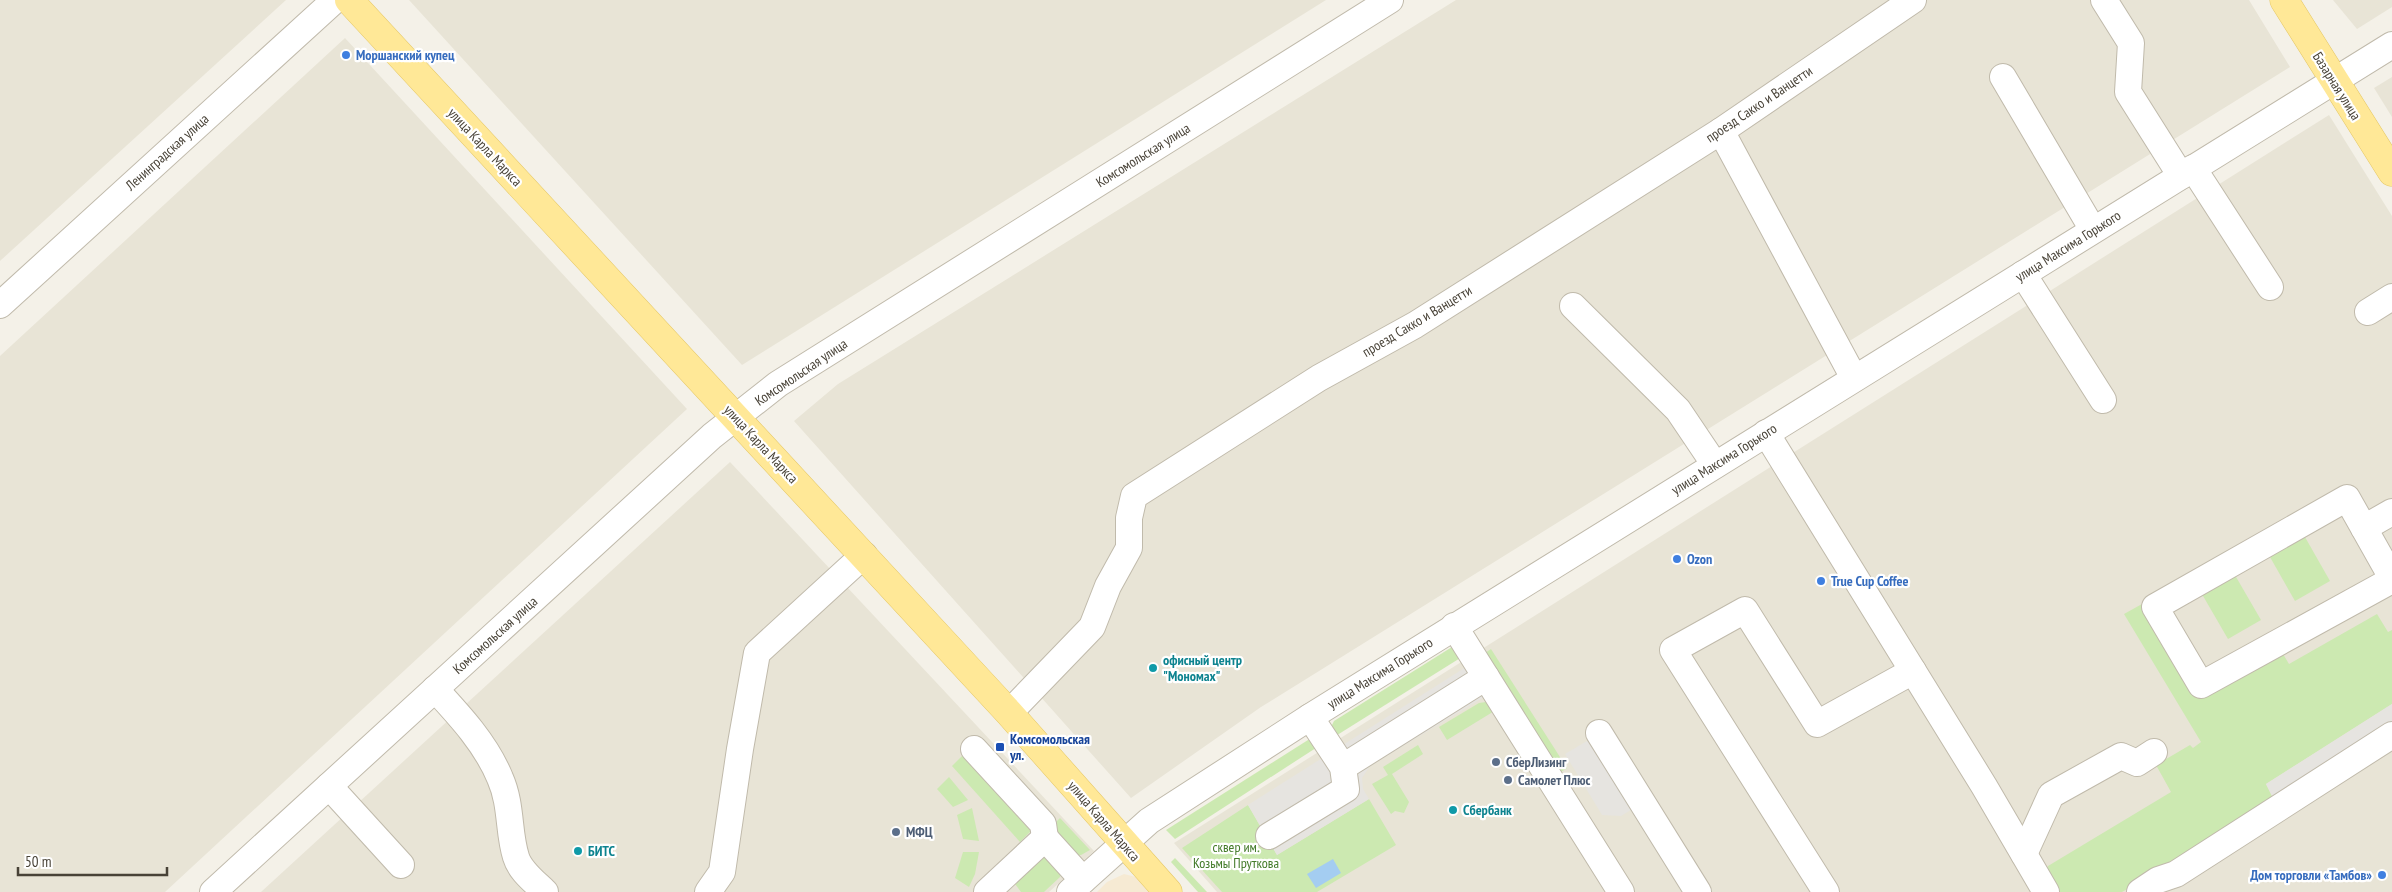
<svg xmlns="http://www.w3.org/2000/svg" width="2392" height="892" font-family="'PT Sans Narrow',sans-serif">
<style>
.residential{fill:#e8e4d6}
.commercial{fill:#f6ead3}
.green{fill:#cce9b1}
.parking{fill:#e6e4e0}
.water{fill:#a4cdf1}
.lines{fill:none;stroke-linecap:round;stroke-linejoin:round}
.minor-casing{stroke:#c0baab;stroke-width:28}
.major-casing{stroke:#e5c765;stroke-width:29}
.minor{stroke:#fff;stroke-width:26}
.major{stroke:#ffe897;stroke-width:28}
.shop-dot{fill:#3f7fe0;stroke:#fff;stroke-width:2}
.culture-dot{fill:#0f9aa8;stroke:#fff;stroke-width:2}
.transit-dot{fill:#1a4fb4;stroke:#fff;stroke-width:2}
.service-dot{fill:#5c6f8a;stroke:#fff;stroke-width:2}
.labels{text-anchor:middle;dominant-baseline:central;stroke-width:4.5;stroke-linejoin:round;paint-order:stroke}
.shop-label{font-size:14px;font-weight:bold;fill:#366cbe;stroke:#fff;text-anchor:start}
.street-label{font-size:14px;fill:#484237;stroke:#fff}
.culture-label{font-size:14px;font-weight:bold;fill:#0d838f;stroke:#fff;text-anchor:start}
.transit-label{font-size:14px;font-weight:bold;fill:#164399;stroke:#fff;text-anchor:start}
.service-label{font-size:14px;font-weight:bold;fill:#4e5e75;stroke:#fff;text-anchor:start}
.park-label{font-size:14px;fill:#437b29;stroke:#fff}
</style>
<rect width="100%" height="100%" fill="#f4f1e8"/>
<g class="residential">
<path d="M 0,0 L 286,0 L 0,261 Z"/>
<path d="M 409,0 L 1326,0 L 742,365 Z"/>
<path d="M 1456,0 L 2249,0 L 2290,67 L 1261,707 L 1131,798 L 794,421 L 838,384 Z"/>
<path d="M 2333,0 L 2392,0 L 2392,7 L 2357,29 Z"/>
<path d="M 345,38 L 687,409 L 165,892 L 0,892 L 0,356 Z"/>
<path d="M 2392,77 L 2392,117 L 2374,88 Z"/>
<path d="M 2329,115 L 2392,216 L 2392,892 L 1217,892 L 1174,843 Z"/>
<path d="M 730,462 L 1094,851 L 1049,892 L 261,892 Z"/>
</g>
<path class="commercial" d="M 1124,874 L 1136,877 L 1152,892 L 1097,892 L 1107,882 Z"/>
<g class="green">
<path d="M 2301,530 L 2330,581 L 2295,601 L 2266,550 Z"/>
<path d="M 2232,570 L 2261,620 L 2228,639 L 2199,589 Z"/>
<path d="M 2142,604 L 2197,695 L 2280,649 L 2289,664 L 2377,614 L 2388,632 L 2392,630 L 2392,704 L 2266,784 L 2276,804 L 2122,892 L 2053,892 L 2045,872 L 2048,866 L 2171,792 L 2156,765 L 2190,745 L 2193,748 L 2201,742 L 2124,614 Z"/>
<path d="M 1452,647 L 1465,655 L 1334,737 L 1331,727 L 1334,721 Z"/>
<path d="M 1491,649 L 1567,768 L 1558,774 L 1482,655 Z"/>
<path d="M 1486,702 L 1496,710 L 1447,740 L 1439,727 L 1479,703 Z"/>
<path d="M 1308,740 L 1314,741 L 1319,746 L 1175,839 L 1166,830 Z"/>
<path d="M 1418,745 L 1423,754 L 1392,774 L 1409,802 L 1404,813 L 1395,811 L 1391,814 L 1372,784 L 1388,775 L 1383,767 Z"/>
<path d="M 962,756 L 1031,831 L 1020,842 L 952,766 Z"/>
<path d="M 949,777 L 968,800 L 953,807 L 937,789 Z"/>
<path d="M 1369,799 L 1396,845 L 1317,892 L 1222,892 L 1182,848 L 1248,805 L 1277,855 Z"/>
<path d="M 972,808 L 979,841 L 963,839 L 957,815 Z"/>
<path d="M 1060,818 L 1090,850 L 1081,855 L 1075,855 L 1057,837 L 1055,823 Z"/>
<path d="M 963,852 L 979,852 L 975,874 L 969,887 L 955,878 Z"/>
<path d="M 1041,852 L 1062,870 L 1060,877 L 1044,892 L 1021,892 L 1013,881 Z"/>
<path d="M 1175,858 L 1207,892 L 1198,892 L 1171,862 Z"/>
</g>
<g class="parking">
<path d="M 1466,667 L 1484,697 L 1370,766 L 1362,778 L 1363,789 L 1369,799 L 1277,855 L 1248,805 Z"/>
<path d="M 2392,704 L 2392,723 L 2273,798 L 2266,784 Z"/>
<path d="M 1604,731 L 1647,800 L 1621,816 L 1602,815 L 1565,754 Z"/>
</g>
<path class="water" d="M 1333,859 L 1341,873 L 1316,888 L 1307,874 Z"/>
<g class="lines">
<defs>
<g id="minor">
<path d="M 2104,0 L 2131,43 L 2128,92 L 2181,176"/>
<path d="M 2003,77 L 2093,230"/>
<path d="M 1721,131 L 1854,378"/>
<path d="M 2193,168 L 2270,287"/>
<path d="M 2023,274 L 2103,400"/>
<path d="M 0,305 L 335,0"/>
<path d="M 1573,306 L 1678,410 L 1715,465"/>
<path d="M 2368,312 L 2392,297"/>
<path d="M 1766,433 L 1984,786 L 2046,892"/>
<path d="M 2364,528 L 2392,512"/>
<path d="M 2392,578 L 2347,498 L 2155,607 L 2201,685 L 2392,580"/>
<path d="M 1454,626 L 1621,892"/>
<path d="M 435,689 C 460,716 486,744 500,778 C 512,805 508,832 516,857 C 520,871 535,882 545,892"/>
<path d="M 1009,713 L 1092,627 L 1108,586 L 1129,548 L 1129,518 L 1134,496 L 1319,378 L 1415,325 L 1721,131 L 1913,0"/>
<path d="M 1599,733 L 1698,892"/>
<path d="M 974,749 L 1043,824 L 1045,838"/>
<path d="M 1343,767 L 1486,677"/>
<path d="M 329,786 L 401,865"/>
<path d="M 1269,836 L 1346,789 L 1343,767 L 1310,717"/>
<path d="M 2024,854 L 2051,795 L 2121,756 L 2137,763 L 2154,752"/>
<path d="M 213,892 L 712,436 L 778,384 L 1390,0"/>
<path d="M 708,892 L 722,872 L 740,749 L 757,653 L 864,555"/>
<path d="M 987,892 L 1045,838 L 1083,880"/>
<path d="M 1070,892 L 1149,821 L 1310,717 L 2392,45"/>
<path d="M 1826,892 L 1673,650 L 1745,610 L 1817,724 L 1913,671"/>
<path d="M 2140,892 L 2158,880 L 2176,874 L 2392,735"/>
</g>
<g id="major">
<path d="M 349,0 L 1009,713 L 1168,892"/>
<path d="M 2284,0 L 2392,172"/>
</g>
</defs>
<use href="#minor" class="minor-casing"/>
<use href="#major" class="major-casing"/>
<use href="#minor" class="minor"/>
<use href="#major" class="major"/>
</g>
<g class="shop-dot">
<circle cx="346" cy="55" r="5"/>
<circle cx="1677" cy="559" r="5"/>
<circle cx="1821" cy="581" r="5"/>
<circle cx="2382" cy="875" r="5"/>
</g>
<g class="culture-dot">
<circle cx="1153" cy="668" r="5"/>
<circle cx="1453" cy="810" r="5"/>
<circle cx="578" cy="851" r="5"/>
</g>
<rect class="transit-dot" x="995" y="742" width="10" height="10" rx="2.5"/>
<g class="service-dot">
<circle cx="1496" cy="762" r="5"/>
<circle cx="1508" cy="780" r="5"/>
<circle cx="896" cy="832" r="5"/>
</g>
<g class="labels">
<g class="shop-label">
<text x="356" y="55">Моршанский купец</text>
<text x="1687" y="559">Ozon</text>
<text x="1831" y="581">True Cup Coffee</text>
<text x="2372" y="875" text-anchor="end">Дом торговли «Тамбов»</text>
</g>
<g class="street-label">
<text transform="translate(2337 86) rotate(58)">Базарная улица</text>
<text transform="translate(1759 104) rotate(-34)">проезд Сакко и Ванцетти</text>
<text transform="translate(485 147) rotate(47)">улица Карла Маркса</text>
<text transform="translate(167 152) rotate(-42)">Ленинградская улица</text>
<text transform="translate(1143 155) rotate(-32)">Комсомольская улица</text>
<text transform="translate(2068 246) rotate(-32)">улица Максима Горького</text>
<text transform="translate(1417 321) rotate(-31)">проезд Сакко и Ванцетти</text>
<text transform="translate(801 372) rotate(-34)">Комсомольская улица</text>
<text transform="translate(761 444) rotate(47)">улица Карла Маркса</text>
<text transform="translate(1724 459) rotate(-32)">улица Максима Горького</text>
<text transform="translate(495 635) rotate(-42)">Комсомольская улица</text>
<text transform="translate(1380 673) rotate(-32)">улица Максима Горького</text>
<text transform="translate(1104 821) rotate(49)">улица Карла Маркса</text>
</g>
<g class="culture-label">
<text x="1163" y="660">офисный центр<tspan x="1163" dy="16">"Мономах"</tspan></text>
<text x="1463" y="810">Сбербанк</text>
<text x="588" y="851">БИТС</text>
</g>
<g class="transit-label">
<text x="1010" y="739">Комсомольская<tspan x="1010" dy="16">ул.</tspan></text>
</g>
<g class="service-label">
<text x="1506" y="762">СберЛизинг</text>
<text x="1518" y="780">Самолет Плюс</text>
<text x="906" y="832">МФЦ</text>
</g>
<g class="park-label">
<text x="1236" y="847">сквер им.<tspan x="1236" dy="16">Козьмы Пруткова</tspan></text>
</g>
</g>
<path d="M18 867v8h149v-8" fill="none" stroke="#484237" stroke-width="2.5"/>
<text x="25" y="867" font-size="15" fill="#484237" stroke="#ffffff" stroke-width="4" paint-order="stroke">50 m</text>
</svg>
